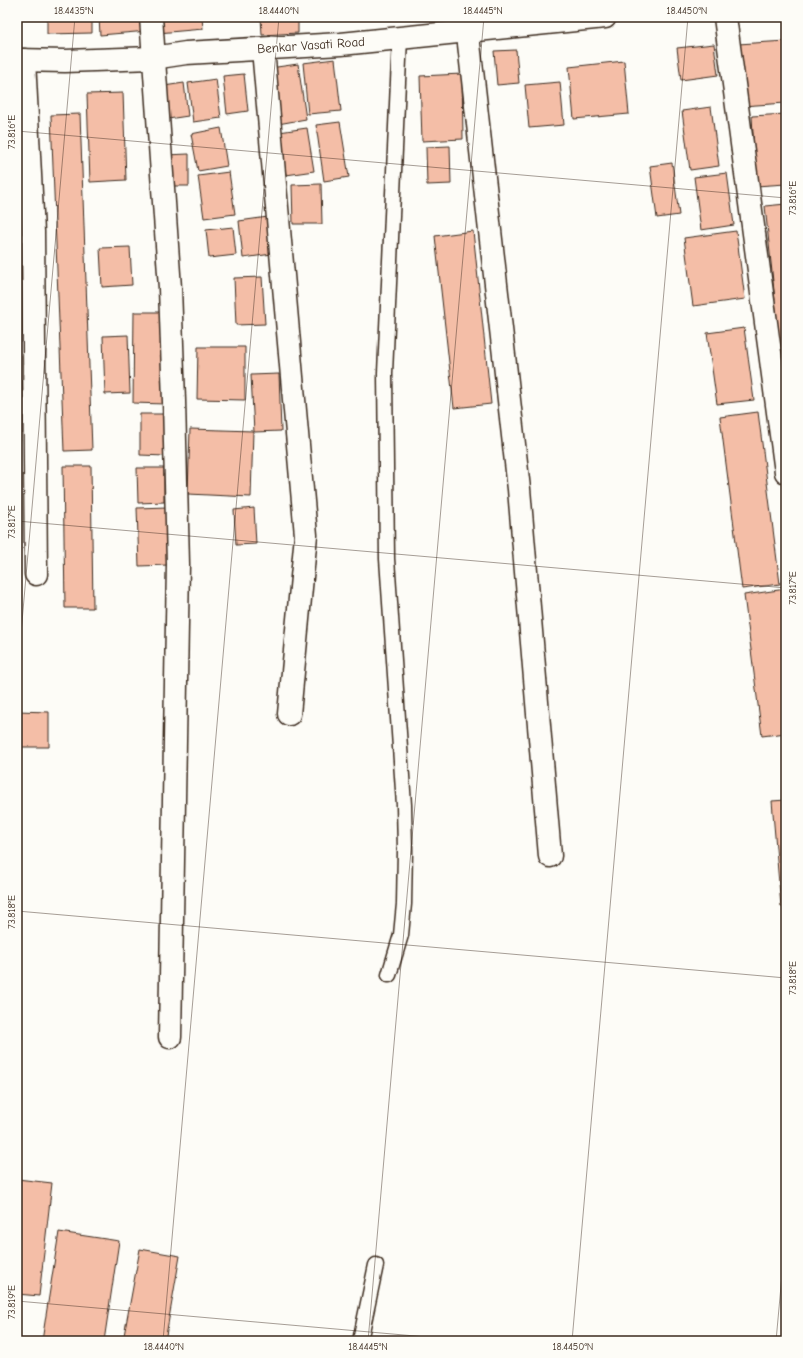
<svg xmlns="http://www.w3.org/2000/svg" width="803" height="1358" font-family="'Comic Neue',sans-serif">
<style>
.building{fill:#f4bea7;stroke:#3b2a1e}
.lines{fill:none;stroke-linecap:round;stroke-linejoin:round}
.service-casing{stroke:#3b2a1e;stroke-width:17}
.minor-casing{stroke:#3b2a1e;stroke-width:25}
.tertiary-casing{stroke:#3b2a1e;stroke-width:25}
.service{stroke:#fdfcf7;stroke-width:14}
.minor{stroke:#fdfcf7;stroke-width:22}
.tertiary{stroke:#fdfcf7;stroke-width:22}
.ticks{fill:none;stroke:#3b2a1e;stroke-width:1;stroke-opacity:0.45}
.labels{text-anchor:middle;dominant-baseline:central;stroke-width:3.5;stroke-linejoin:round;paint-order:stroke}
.street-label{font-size:13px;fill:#3b2a1e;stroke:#fdfcf7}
.neatline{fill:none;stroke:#3b2a1e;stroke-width:1.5}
.ticks-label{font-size:10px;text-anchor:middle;fill:#3b2a1e}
</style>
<rect width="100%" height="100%" fill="#fdfcf7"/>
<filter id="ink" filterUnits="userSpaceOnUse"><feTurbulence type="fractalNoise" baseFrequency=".025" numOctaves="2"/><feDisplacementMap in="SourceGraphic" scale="8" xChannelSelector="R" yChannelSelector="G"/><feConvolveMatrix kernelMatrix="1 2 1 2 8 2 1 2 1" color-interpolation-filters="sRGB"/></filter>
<g filter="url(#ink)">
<g class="building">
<path d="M 47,17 L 92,17 L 92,33 L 47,34 Z"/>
<path d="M 99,17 L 147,17 L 148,31 L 100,35 Z"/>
<path d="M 156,17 L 202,17 L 203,29 L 158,33 Z"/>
<path d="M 261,17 L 298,17 L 298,33 L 262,35 Z"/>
<path d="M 321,17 L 358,17 L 358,19 L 321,20 Z"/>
<path d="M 786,41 L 786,103 L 742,106 L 738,44 Z"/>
<path d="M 714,44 L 718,75 L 681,80 L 677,48 Z"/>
<path d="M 516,50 L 519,83 L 497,85 L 494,51 Z"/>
<path d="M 335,59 L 341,111 L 308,114 L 303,63 Z"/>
<path d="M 624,61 L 629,114 L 574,119 L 569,67 Z"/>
<path d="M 298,64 L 306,119 L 278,124 L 270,68 Z"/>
<path d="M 244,74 L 248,111 L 227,114 L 223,76 Z"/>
<path d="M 462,74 L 463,139 L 422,141 L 420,76 Z"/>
<path d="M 216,79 L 221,118 L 193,122 L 188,83 Z"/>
<path d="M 560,82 L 564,125 L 529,128 L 525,85 Z"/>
<path d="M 184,83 L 188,116 L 168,119 L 164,86 Z"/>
<path d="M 123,93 L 126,180 L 90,182 L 87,94 Z"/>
<path d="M 711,107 L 719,166 L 690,170 L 682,111 Z"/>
<path d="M 80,114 L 92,450 L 64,451 L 51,115 Z"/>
<path d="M 786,114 L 786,184 L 756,186 L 752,116 Z"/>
<path d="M 340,122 L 349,177 L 324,181 L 316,125 Z"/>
<path d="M 221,128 L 227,166 L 198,171 L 191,134 Z"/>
<path d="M 307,128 L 314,171 L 286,175 L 279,132 Z"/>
<path d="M 450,146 L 451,184 L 427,185 L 426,147 Z"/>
<path d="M 189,154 L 189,186 L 166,186 L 165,155 Z"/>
<path d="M 672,163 L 679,215 L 657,218 L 650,166 Z"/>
<path d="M 229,172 L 235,214 L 204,218 L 198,176 Z"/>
<path d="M 727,173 L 734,225 L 701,230 L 694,177 Z"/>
<path d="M 321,184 L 322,224 L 293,224 L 292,185 Z"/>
<path d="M 786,204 L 786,395 L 785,395 L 765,206 Z"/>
<path d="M 268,217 L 272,254 L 243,258 L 239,221 Z"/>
<path d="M 233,227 L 236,255 L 209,258 L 206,230 Z"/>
<path d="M 473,231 L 491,404 L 454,408 L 435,236 Z"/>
<path d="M 736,231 L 745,299 L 693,306 L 684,238 Z"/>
<path d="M 17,238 L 23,238 L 26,332 L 17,333 Z"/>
<path d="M 130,247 L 132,285 L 102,287 L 100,248 Z"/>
<path d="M 262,277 L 265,324 L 236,325 L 234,278 Z"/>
<path d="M 134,312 L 167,312 L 165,404 L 133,403 Z"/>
<path d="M 744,328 L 754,400 L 717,404 L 707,333 Z"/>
<path d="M 128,335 L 130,393 L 105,394 L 103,336 Z"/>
<path d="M 198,347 L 245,347 L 245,400 L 197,399 Z"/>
<path d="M 279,374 L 281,431 L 254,432 L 251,375 Z"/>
<path d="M 17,406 L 22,406 L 17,478 Z"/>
<path d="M 758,412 L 780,584 L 742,589 L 720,417 Z"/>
<path d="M 140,414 L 166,414 L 166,456 L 140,455 Z"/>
<path d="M 190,429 L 253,431 L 251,497 L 188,494 Z"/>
<path d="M 63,466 L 91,466 L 93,608 L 65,608 Z"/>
<path d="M 137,468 L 164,468 L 164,502 L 138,503 Z"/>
<path d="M 167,507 L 168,565 L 139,566 L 137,508 Z"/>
<path d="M 254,508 L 256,544 L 236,545 L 234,510 Z"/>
<path d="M 786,589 L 786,733 L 762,736 L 744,595 Z"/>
<path d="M 17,711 L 49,712 L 49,747 L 17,747 Z"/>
<path d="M 786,800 L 786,907 L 781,907 L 772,801 Z"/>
<path d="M 17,1179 L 52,1183 L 39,1296 L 17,1294 Z"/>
<path d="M 59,1232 L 119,1241 L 104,1341 L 42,1341 Z"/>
<path d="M 140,1249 L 180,1256 L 165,1341 L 123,1341 Z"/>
</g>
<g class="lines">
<defs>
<g id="service">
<path d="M 389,975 L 401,935 L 404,904 L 405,850 L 404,805 L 387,559 L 385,373 L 400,37"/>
<path d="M 360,1341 L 376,1265"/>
</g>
<g id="minor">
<path d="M 151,17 L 170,288 L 174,401 L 178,564 L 170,1037"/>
<path d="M 466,17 L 519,489 L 550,856"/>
<path d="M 725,17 L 786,472"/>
<path d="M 263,49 L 306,535 L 289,714"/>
<path d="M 24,60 L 33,232 L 36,574"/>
</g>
<path id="tertiary" d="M 17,60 L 65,61 L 153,58 L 186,53 L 341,44 L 605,17"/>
</defs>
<use href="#service" class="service-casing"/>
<use href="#minor" class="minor-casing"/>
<use href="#tertiary" class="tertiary-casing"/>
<use href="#service" class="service"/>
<use href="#minor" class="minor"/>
<use href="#tertiary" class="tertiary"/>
</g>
</g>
<path class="ticks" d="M 17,131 L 786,198M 17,521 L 786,588M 17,679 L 75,17M 17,911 L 786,978M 17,1301 L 472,1341M 163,1341 L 279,17M 368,1341 L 484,17M 572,1341 L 688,17M 776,1341 L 786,1231"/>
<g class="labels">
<g class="street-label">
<text transform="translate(311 45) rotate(-4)">Benkar Vasati Road</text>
</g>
</g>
<rect width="803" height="1358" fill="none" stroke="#fdfcf7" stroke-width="44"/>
<rect x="22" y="22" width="759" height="1314" class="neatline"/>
<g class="ticks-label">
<text x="74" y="14">18.4435°N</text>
<text x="279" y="14">18.4440°N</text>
<text x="483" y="14">18.4445°N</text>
<text x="687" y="14">18.4450°N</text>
<text transform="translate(11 132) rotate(-90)" y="4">73.816°E</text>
<text transform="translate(792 198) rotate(-90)" y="4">73.816°E</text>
<text transform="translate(11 522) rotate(-90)" y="4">73.817°E</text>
<text transform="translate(792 588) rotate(-90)" y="4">73.817°E</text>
<text transform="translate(11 912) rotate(-90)" y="4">73.818°E</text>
<text transform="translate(792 978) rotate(-90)" y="4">73.818°E</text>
<text transform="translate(11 1302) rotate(-90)" y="4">73.819°E</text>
<text x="164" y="1350">18.4440°N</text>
<text x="368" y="1350">18.4445°N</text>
<text x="573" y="1350">18.4450°N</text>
</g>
</svg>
